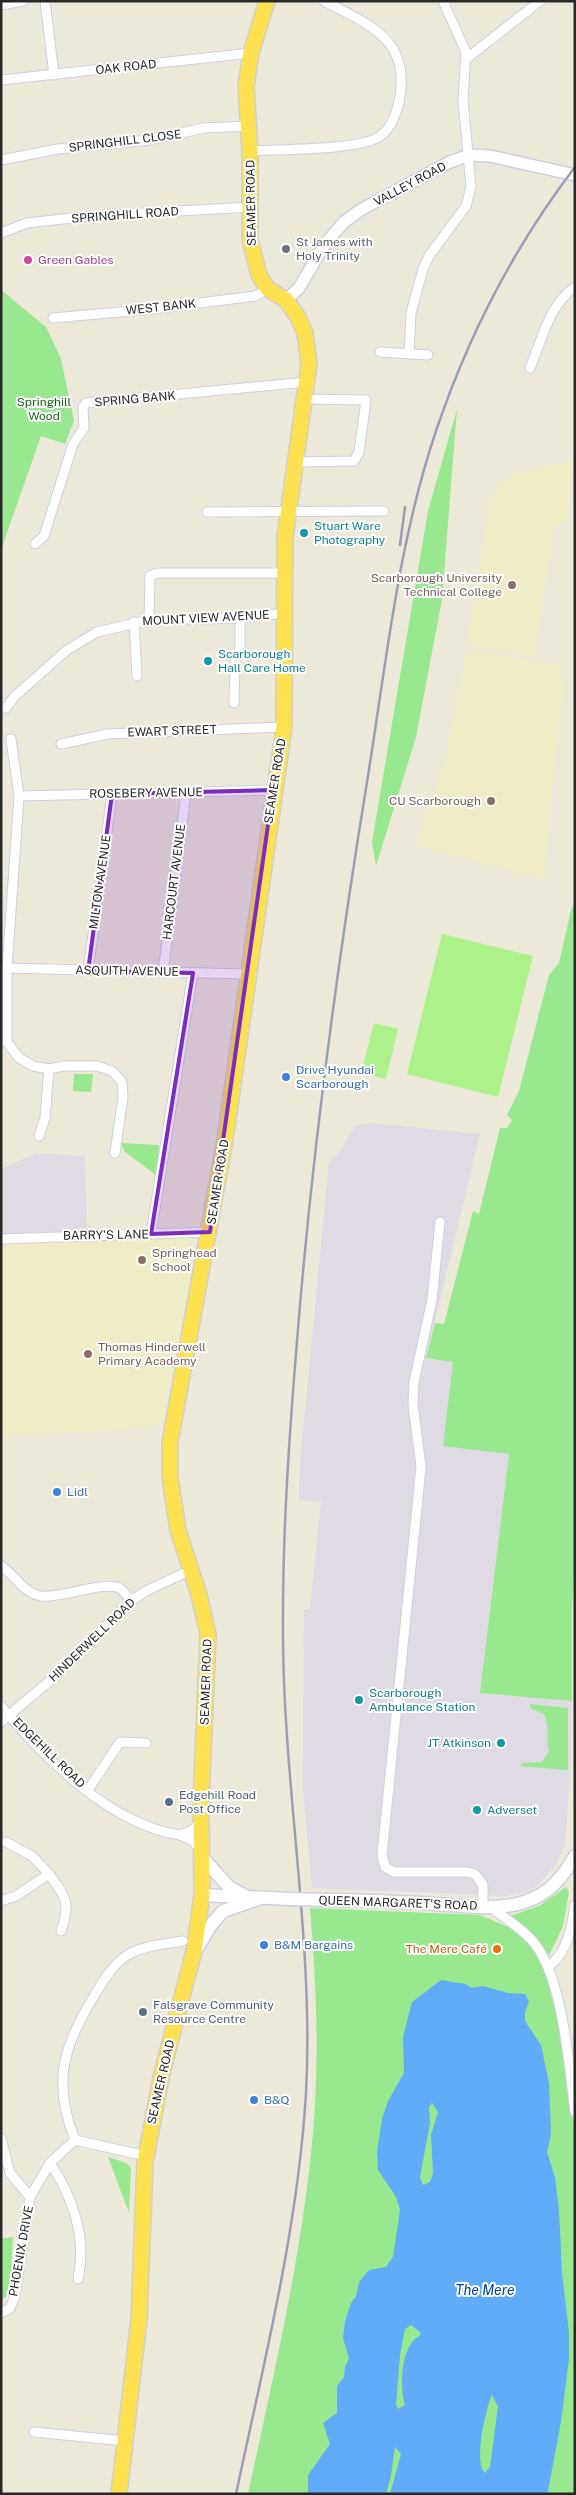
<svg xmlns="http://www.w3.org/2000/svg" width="576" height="2495" font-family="'Public Sans',sans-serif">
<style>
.industrial{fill:#dfdae4}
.education{fill:#f0ecc6}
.green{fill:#98e88f}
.pitch{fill:#acf18a}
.water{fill:#61acf8;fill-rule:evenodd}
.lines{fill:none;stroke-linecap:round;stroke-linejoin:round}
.minor-casing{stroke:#cfcee3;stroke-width:11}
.tertiary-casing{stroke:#cfcee3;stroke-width:14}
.secondary-casing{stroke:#cfcee3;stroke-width:15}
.trunk-casing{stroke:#d0d0d0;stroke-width:18}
.minor{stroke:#fff;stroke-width:9}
.tertiary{stroke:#fff;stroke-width:11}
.secondary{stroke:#fff;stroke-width:12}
.trunk{stroke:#fde150;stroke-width:15}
.rail{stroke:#9d9bb5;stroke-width:2.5}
.secondary-bridge-casing{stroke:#cfcee3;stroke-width:15;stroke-linecap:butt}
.secondary-bridge{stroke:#fff;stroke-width:12}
.marked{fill:#7b2cbf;fill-opacity:0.2;stroke:#7b2cbf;stroke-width:4;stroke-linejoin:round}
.worship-dot{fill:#6b7280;stroke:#fff;stroke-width:2}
.hotel-dot{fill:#d1479c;stroke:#fff;stroke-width:2}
.culture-dot{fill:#0f9aa8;stroke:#fff;stroke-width:2}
.education-dot{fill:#8d6e63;stroke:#fff;stroke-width:2}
.shop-dot{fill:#3f7fe0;stroke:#fff;stroke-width:2}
.service-dot{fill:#5c6f8a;stroke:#fff;stroke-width:2}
.food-dot{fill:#e8710a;stroke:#fff;stroke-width:2}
.labels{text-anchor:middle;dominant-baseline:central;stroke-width:4;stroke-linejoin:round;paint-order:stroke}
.street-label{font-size:12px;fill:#282828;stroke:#fff}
.worship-label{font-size:12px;fill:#5b616d;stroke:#fff;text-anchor:start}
.hotel-label{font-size:12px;fill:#b23c85;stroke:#fff;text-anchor:start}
.park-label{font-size:12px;fill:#136a16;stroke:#fff}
.culture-label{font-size:12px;fill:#0d838f;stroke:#fff;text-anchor:start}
.education-label{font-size:12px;fill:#785e54;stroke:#fff;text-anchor:end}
.shop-label{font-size:12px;fill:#366cbe;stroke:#fff;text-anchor:start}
.service-label{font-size:12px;fill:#4e5e75;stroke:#fff;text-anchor:start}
.food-label{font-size:12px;fill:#c56008;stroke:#fff;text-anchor:end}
.water-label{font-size:14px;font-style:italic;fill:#0245a3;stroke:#fff}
</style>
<rect width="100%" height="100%" fill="#ece9d8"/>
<g class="industrial">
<path d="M 371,1123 L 480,1134 L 426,1358 L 453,1362 L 509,1454 L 480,1693 L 572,1701 L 570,1779 L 565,1844 L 556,1864 L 540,1883 L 528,1892 L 505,1896 L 312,1888 L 303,1790 L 304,1609 L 310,1609 L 321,1502 L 299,1500 L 300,1464 L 329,1162 L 340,1151 L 355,1126 Z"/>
<path d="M 37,1153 L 85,1156 L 87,1231 L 1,1234 L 1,1169 Z"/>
</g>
<g class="education">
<path d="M 574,459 L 566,523 L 555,524 L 534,657 L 467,645 L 490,501 L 494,493 L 504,481 L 517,474 Z"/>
<path d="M 467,650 L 558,665 L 565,687 L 556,749 L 544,879 L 416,845 L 446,757 Z"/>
<path d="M 189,1237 L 189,1282 L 162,1422 L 156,1427 L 1,1437 L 1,1244 L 94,1239 Z"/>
</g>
<g class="green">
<path d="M 1,290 L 46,327 L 61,359 L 74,421 L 65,444 L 41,436 L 2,547 Z"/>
<path d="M 457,409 L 442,599 L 416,737 L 376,866 L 372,842 L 428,511 Z"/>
<path d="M 572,906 L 575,907 L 575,1559 L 572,1608 L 572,1701 L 480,1693 L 509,1454 L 443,1446 L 453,1362 L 426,1358 L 435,1323 L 444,1324 L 473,1211 L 479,1214 L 500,1128 L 507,1128 L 512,1120 L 507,1115 L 519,1091 L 549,975 L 559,963 Z"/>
<path d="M 74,1074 L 93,1074 L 91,1092 L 73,1091 Z"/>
<path d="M 121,1143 L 159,1145 L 157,1176 L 124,1151 Z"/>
<path d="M 529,1704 L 568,1708 L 568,1770 L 520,1766 L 522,1763 L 542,1762 L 549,1751 C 546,1739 550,1727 544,1714 L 532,1709 Z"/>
<path d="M 566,1887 L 569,1892 L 563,1926 L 548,1958 L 540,1945 L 510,1916 L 539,1906 Z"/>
<path d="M 310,1908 L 480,1915 L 508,1927 L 524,1939 L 538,1956 L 546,1974 L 558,2023 L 575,2134 L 575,2494 L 248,2494 C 272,2382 299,2268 311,2154 C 320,2072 317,1990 310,1908 Z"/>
<path d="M 108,2157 L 126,2163 L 131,2168 L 129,2213 Z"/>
<path d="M 13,2237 L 10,2287 L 7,2296 L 1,2300 L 1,2239 Z"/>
</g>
<g class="pitch">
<path d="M 442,934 L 533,956 L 498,1097 L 407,1074 Z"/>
<path d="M 374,1023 L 398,1029 L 386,1079 L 361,1073 Z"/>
</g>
<path class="water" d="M 441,1980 L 465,1984 L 472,1988 L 483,1986 L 508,1993 L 525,1994 L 529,2002 L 525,2012 L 525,2021 L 541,2045 L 549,2083 L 551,2134 L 547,2152 L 555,2177 L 559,2210 L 562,2273 L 569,2332 L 569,2359 L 561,2422 L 548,2491 L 547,2494 L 390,2494 L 401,2454 L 395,2447 L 391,2475 L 386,2494 L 308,2494 L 308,2475 L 330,2444 L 323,2423 L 337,2413 L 337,2386 L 344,2377 L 345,2367 L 349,2358 L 343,2338 L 345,2321 L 351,2303 L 356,2296 L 359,2282 L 369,2270 L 386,2267 L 393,2257 L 400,2210 L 396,2197 L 378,2170 L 377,2152 L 382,2119 L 388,2101 L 404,2073 L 403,2037 L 412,2002 ZM 432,2103 L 438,2112 L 431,2135 L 433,2173 L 430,2182 L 423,2185 L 420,2177 L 430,2123 L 429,2107 ZM 411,2325 L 420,2332 L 420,2336 C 401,2343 399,2388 405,2405 L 398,2409 L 396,2405 L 400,2355 L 405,2329 ZM 492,2395 L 498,2407 L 490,2467 L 485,2473 C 473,2463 486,2408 492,2395 Z"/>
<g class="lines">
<defs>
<g id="minor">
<path d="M 45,1 L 54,75"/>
<path d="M 1,5 L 23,1"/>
<path d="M 466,59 L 540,1"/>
<path d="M 1,80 L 251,53"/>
<path d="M 250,151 C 281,149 350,150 375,139 C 390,132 395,117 399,102 C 412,40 370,25 324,1"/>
<path d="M 1,160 L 58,149 L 150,140 L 204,128 L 249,126"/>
<path d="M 1,233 L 27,223 L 90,216 L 251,207"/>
<path d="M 53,318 L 153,309 L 255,296 L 268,289"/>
<path d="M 380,352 L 428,355"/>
<path d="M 409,353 L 411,313 L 423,269 L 429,256 L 466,206 L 471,187 L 463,100 L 466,52 L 443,1"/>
<path d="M 530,368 C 541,342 550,303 575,287"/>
<path d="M 296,462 L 354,461 L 359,452 L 366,400 L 304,399"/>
<path d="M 207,512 L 384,511"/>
<path d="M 35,544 L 44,536 L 73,444 L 84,428 L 83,407 L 86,403 L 307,382"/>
<path d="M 149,620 L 150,576 L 157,573 L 284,573"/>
<path d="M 134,622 L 137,676"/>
<path d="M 234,703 L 235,660 L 240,648 L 240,618"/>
<path d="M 6,708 L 14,697 L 67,650 L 97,632 L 149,620 L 240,618 L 285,613"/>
<path d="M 11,739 L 19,796 L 7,968 L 7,1042 L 19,1058 L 33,1066 L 49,1069 L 63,1066 L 97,1066 L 112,1071 L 122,1082 L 123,1097 L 115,1153"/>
<path d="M 61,744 L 108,734 L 284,727"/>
<path d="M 19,796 L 273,790"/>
<path d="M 7,968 L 248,974"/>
<path d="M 88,971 L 112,794"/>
<path d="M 163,972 L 186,793"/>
<path d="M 39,1136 L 45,1118 L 49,1069"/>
<path d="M 440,1222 L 432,1300 L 414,1382 L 413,1404 L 421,1467 L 382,1855 L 385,1867 L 394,1872 L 467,1872 L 475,1874 L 483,1885 L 483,1906"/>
<path d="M 151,1234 L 193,973"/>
<path d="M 1,1239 L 210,1232"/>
<path d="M 1,1566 C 15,1575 23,1593 41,1596 C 61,1599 107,1579 121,1589 C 125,1592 128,1597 131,1601"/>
<path d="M 1,1706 C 44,1758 111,1825 180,1835"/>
<path d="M 1,1722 L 59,1673 L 131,1601 L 146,1591 L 191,1570"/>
<path d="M 88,1790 L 120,1742 L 146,1743"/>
<path d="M 201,1850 L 192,1840 L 180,1835 L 193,1830 L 201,1820"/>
<path d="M 49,1874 C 66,1897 71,1903 61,1931"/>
<path d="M 1,1901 L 16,1896 L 49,1874 L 32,1856 L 6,1842"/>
<path d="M 490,1907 C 505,1918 523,1929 535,1944 C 563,1980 569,2066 575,2112"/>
<path d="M 549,1966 C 567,1953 572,1927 575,1905"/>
<path d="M 1,2138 L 10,2173 L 30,2197"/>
<path d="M 146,2156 L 75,2140 C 52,2082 63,2047 94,1996 C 103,1981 115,1961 131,1953 C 148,1945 165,1944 183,1941"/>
<path d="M 50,2163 C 73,2197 87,2238 78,2279"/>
<path d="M 1,2313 L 10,2308 L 15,2296 L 30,2197 L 50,2163 L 75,2140"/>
<path d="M 34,2432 L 125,2441"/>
</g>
<path id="tertiary" d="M 286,300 L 299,288 L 325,244 L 344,222 L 362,209 L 450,162 L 469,155 L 490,156 L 575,175"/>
<g id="secondary">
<path d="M 201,1856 L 229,1887 L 245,1896"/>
<path d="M 202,1895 L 290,1899"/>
<path d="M 327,1900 C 359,1900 391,1902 423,1903 C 459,1905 507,1915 540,1895 C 556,1886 566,1871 575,1856"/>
<path d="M 196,1950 L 211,1925 L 223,1911 L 261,1898"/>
</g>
<path id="trunk" d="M 119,2494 L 139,2319 L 145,2162 L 162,2073 L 194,1951 L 202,1895 L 201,1802 L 208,1634 L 199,1595 L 178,1530 L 170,1477 L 170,1442 L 225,1140 L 284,727 L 285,537 L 309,364 L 305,333 L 298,317 L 286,300 L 268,289 L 259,275 L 250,240 L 250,151 L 246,86 L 251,53 L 267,1"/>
</defs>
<use href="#minor" class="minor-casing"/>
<use href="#tertiary" class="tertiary-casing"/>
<use href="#secondary" class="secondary-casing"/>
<use href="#trunk" class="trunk-casing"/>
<use href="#minor" class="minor"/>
<use href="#tertiary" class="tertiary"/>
<use href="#secondary" class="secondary"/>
<use href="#trunk" class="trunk"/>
<g class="rail">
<path d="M 400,545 L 405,507"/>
<path d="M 236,2494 C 264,2362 298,2228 306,2093 C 314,1942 284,1791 283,1639 C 282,1531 290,1424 299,1317 C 314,1138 338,960 367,782 C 386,665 398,543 436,431 C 468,336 514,247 575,167"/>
</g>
<defs>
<path id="secondary-bridge" d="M 290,1899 L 327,1900"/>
</defs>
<use href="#secondary-bridge" class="secondary-bridge-casing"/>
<use href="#secondary-bridge" class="secondary-bridge"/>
</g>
<path class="marked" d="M 273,790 L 210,1232 L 151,1234 L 193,973 L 88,971 L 112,794 Z"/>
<circle class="worship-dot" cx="286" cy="249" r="5"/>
<circle class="hotel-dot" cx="28" cy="260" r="5"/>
<g class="culture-dot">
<circle cx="304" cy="533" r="5"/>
<circle cx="208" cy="661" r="5"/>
<circle cx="359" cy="1700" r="5"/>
<circle cx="501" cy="1743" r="5"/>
<circle cx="477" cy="1810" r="5"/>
</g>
<g class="education-dot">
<circle cx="512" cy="585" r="5"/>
<circle cx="491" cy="801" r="5"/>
<circle cx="142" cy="1260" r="5"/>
<circle cx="88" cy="1354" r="5"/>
</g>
<g class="shop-dot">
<circle cx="286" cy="1077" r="5"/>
<circle cx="57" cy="1492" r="5"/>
<circle cx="264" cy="1945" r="5"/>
<circle cx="254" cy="2100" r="5"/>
</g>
<g class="service-dot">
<circle cx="169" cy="1802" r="5"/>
<circle cx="143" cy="2012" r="5"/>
</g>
<circle class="food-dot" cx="497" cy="1949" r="5"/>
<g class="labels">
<g class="street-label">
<text transform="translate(126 67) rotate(-6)">OAK ROAD</text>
<text transform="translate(125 141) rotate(-7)">SPRINGHILL CLOSE</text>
<text transform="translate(410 184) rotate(-28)">VALLEY ROAD</text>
<text transform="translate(251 203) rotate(-91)">SEAMER ROAD</text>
<text transform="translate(125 215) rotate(-4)">SPRINGHILL ROAD</text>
<text transform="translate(161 307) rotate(-6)">WEST BANK</text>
<text transform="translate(135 399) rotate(-5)">SPRING BANK</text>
<text transform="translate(206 618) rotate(-3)">MOUNT VIEW AVENUE</text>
<text transform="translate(172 731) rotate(-2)">EWART STREET</text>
<text transform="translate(275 781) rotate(-81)">SEAMER ROAD</text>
<text transform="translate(146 793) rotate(-1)">ROSEBERY AVENUE</text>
<text transform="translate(100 882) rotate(-82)">MILTON AVENUE</text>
<text transform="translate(174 882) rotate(-83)">HARCOURT AVENUE</text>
<text transform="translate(127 971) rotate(1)">ASQUITH AVENUE</text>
<text transform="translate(218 1182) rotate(-81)">SEAMER ROAD</text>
<text transform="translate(106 1235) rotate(-1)">BARRY'S LANE</text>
<text transform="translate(92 1640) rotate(-44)">HINDERWELL ROAD</text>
<text transform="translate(206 1682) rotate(-88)">SEAMER ROAD</text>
<text transform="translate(49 1753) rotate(44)">EDGEHILL ROAD</text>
<text transform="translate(398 1903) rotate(2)">QUEEN MARGARET'S ROAD</text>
<text transform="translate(161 2082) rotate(-77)">SEAMER ROAD</text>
<text transform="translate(21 2251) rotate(-80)">PHOENIX DRIVE</text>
</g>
<g class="worship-label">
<text x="296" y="242">St James with<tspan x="296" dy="14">Holy Trinity</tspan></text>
</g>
<g class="hotel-label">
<text x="38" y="260">Green Gables</text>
</g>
<g class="park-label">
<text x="44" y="402">Springhill<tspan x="44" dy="14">Wood</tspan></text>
</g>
<g class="culture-label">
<text x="314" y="526">Stuart Ware<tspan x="314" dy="14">Photography</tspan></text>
<text x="218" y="654">Scarborough<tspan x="218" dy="14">Hall Care Home</tspan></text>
<text x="369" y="1693">Scarborough<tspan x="369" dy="14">Ambulance Station</tspan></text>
<text x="491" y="1743" text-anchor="end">JT Atkinson</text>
<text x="487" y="1810">Adverset</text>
</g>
<g class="education-label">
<text x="502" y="578">Scarborough University<tspan x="502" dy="14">Technical College</tspan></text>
<text x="481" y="801">CU Scarborough</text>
<text x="152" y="1253" text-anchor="start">Springhead<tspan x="152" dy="14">School</tspan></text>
<text x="98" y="1347" text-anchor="start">Thomas Hinderwell<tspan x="98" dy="14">Primary Academy</tspan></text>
</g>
<g class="shop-label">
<text x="296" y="1070">Drive Hyundai<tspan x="296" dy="14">Scarborough</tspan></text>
<text x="67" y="1492">Lidl</text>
<text x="274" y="1945">B&amp;M Bargains</text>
<text x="264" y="2100">B&amp;Q</text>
</g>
<g class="service-label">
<text x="179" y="1795">Edgehill Road<tspan x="179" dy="14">Post Office</tspan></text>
<text x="153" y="2005">Falsgrave Community<tspan x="153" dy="14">Resource Centre</tspan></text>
</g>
<g class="food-label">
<text x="487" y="1949">The Mere Café</text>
</g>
<g class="water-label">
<text x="485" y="2290">The Mere</text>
</g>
</g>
<rect width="576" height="2495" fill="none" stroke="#282828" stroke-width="5"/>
</svg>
